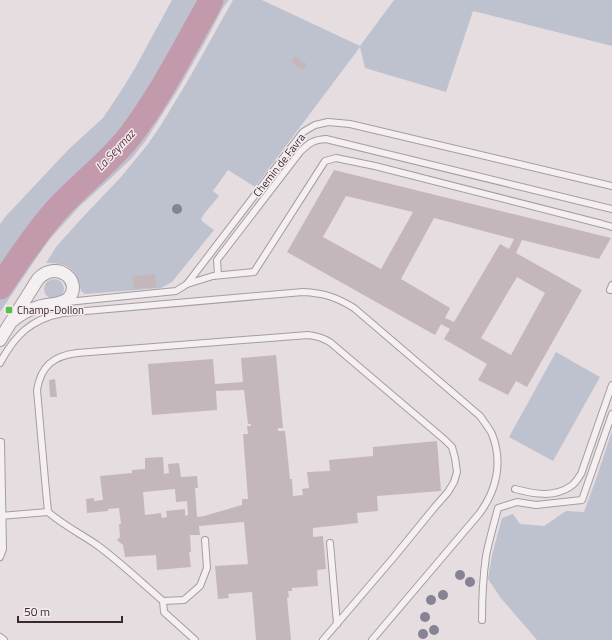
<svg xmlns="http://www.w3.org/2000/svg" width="612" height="640" font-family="'Titillium Web',sans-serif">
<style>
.green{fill:#bec2ce}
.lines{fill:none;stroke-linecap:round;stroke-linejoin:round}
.river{stroke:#c39aac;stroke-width:25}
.building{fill:#c4b7bc;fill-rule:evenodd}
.service-casing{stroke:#a79ca0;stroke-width:8}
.minor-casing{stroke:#a79ca0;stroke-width:14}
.service{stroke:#f4eff0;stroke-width:6}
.minor{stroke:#f4eff0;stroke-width:12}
.tree{fill:#858394}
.poi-dot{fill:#57c14b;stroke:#f3ecee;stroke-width:1.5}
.labels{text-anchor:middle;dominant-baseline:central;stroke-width:3;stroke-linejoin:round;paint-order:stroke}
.street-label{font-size:11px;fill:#3a282d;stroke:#f3ecee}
.poi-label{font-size:11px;fill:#3a282d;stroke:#f3ecee;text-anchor:start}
.water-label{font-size:12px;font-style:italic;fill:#6a364b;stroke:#f3ecee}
</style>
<rect width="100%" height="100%" fill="#e5dde0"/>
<g class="green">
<path d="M 172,0 L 229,0 L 223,8 L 205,42 L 179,88 L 146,140 L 132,158 L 112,177 L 79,207 L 50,239 L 35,260 L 0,312 L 0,224 L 6,216 L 69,149 L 103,118 L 121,91 L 134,70 Z"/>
<path d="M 233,0 L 262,0 L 360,46 L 394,0 L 612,0 L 612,46 L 473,11 L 446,92 L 365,68 L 360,47 L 255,187 L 228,170 L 213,191 L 219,196 L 204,214 L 201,219 L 203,222 L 214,230 L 172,282 L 161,288 L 85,294 L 81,291 C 77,269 69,263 46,263 L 56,247 L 81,219 L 121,177 L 148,144 L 161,125 L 190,77 Z"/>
<circle cx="54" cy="289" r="10"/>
<path d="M 556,352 L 600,377 L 553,461 L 509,437 Z"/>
<path d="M 612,431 L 612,640 L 537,640 L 500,597 L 488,579 L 492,555 L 502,518 L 513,514 L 520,524 L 544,526 L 566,511 L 584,512 L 596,479 Z"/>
</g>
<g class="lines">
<path class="river" d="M 0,287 C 17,262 33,237 52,215 C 76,187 106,166 129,137 C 159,98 181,54 205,12 L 211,0"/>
</g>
<g class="building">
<path d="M 295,56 L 307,64 L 303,70 L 291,62 Z"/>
<path d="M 334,170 L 611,238 L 599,259 L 522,240 L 516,253 L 582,290 L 527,387 L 516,381 L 508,395 L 478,380 L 487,364 L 444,339 L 450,329 L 441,324 L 435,335 L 287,252 ZM 346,196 L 413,212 L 381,269 L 323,237 ZM 434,218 L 514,239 L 509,249 L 500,244 L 454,322 L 445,318 L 450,308 L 401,279 ZM 517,277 L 545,293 L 511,355 L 481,338 Z"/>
<path d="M 155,274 L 156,287 L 134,289 L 132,276 Z"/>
<path d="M 276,355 L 283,428 L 278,428 L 278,431 L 285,431 L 290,479 L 292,479 L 293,496 L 303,495 L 302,489 L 309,488 L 307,472 L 330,471 L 329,460 L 373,456 L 373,447 L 437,441 L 441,491 L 377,496 L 378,511 L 357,513 L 358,523 L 313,528 L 313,537 L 323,536 L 326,569 L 317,570 L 318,586 L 292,588 L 292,591 L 288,591 L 289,597 L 287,598 L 291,640 L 256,640 L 252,592 L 228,594 L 229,598 L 218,599 L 215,566 L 248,564 L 244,522 L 199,526 L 200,535 L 190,535 L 191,552 L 189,552 L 191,567 L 157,570 L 156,555 L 125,557 L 123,545 L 117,540 L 120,537 L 119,524 L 121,524 L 119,508 L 108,509 L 108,511 L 87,513 L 86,499 L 94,498 L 94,501 L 103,500 L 100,476 L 132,473 L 132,470 L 145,469 L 145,458 L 163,457 L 164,474 L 169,473 L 168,464 L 179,463 L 181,477 L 197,476 L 198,488 L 195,488 L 197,517 L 204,516 L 242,505 L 242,499 L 248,499 L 243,434 L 248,434 L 247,426 L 251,426 L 251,424 L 248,424 L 244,390 L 216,391 L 217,410 L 152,415 L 148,364 L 213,359 L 215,384 L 243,382 L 241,358 ZM 175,489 L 176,502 L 187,501 L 188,515 L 185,516 L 185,509 L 166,511 L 167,517 L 162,518 L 161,513 L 145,515 L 143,492 Z"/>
<path d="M 55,379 L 57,397 L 50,397 L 49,380 Z"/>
</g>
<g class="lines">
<defs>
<g id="service">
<path d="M 218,275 L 217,260 L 300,152 C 309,143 313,140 326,139 L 612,209"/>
<path d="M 187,284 L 213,276 L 254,272 L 325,161 L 336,158 L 375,166 L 602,224 L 612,227"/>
<path d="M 610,290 L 612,285"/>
<path d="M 67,302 L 176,291 L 187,284 L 303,132 L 315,125 L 328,122 L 350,124 L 612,186"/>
<path d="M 0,363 C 15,335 31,319 63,313 L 303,292 C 324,293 336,297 354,308 L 480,416 C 484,422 489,428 492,434 C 503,462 497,490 479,514 L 372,640"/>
<path d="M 515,489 C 534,494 554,498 571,486 C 575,484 578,478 581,474 L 612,385"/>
<path d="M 0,516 L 48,512"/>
<path d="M 330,543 L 337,624"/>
<path d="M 0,557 L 3,549 L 1,442"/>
<path d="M 163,601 L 184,600 L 200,586 L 207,568 L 205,540"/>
<path d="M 482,620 C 482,598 483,577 486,556 C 489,540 494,524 498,508 L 517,502 L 536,505 L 582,500 L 612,414"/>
<path d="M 0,637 L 4,640"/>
<path d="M 195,640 L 164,612 L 163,601 C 141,582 120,562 97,545 C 81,534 63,525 48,512 L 45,480 L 37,390 C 41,366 53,356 77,353 L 308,335 C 317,336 324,338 331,343 L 445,440 L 452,447 L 455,458 L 457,472 L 454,482 L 448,492 L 434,508 L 394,557 L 323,640"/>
</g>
<path id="minor" d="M 0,340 L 4,333 L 38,279 C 58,258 84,283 68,299 C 60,305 47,304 38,307 C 27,310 19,315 11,322"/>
</defs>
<use href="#service" class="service-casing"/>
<use href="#minor" class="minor-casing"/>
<use href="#service" class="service"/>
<use href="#minor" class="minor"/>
</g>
<g class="tree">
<circle cx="177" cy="209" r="5"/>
<circle cx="460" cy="575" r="5"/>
<circle cx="470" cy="582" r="5"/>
<circle cx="443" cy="595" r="5"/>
<circle cx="431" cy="600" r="5"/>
<circle cx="425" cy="617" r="5"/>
<circle cx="434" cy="630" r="5"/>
<circle cx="423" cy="634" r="5"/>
</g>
<rect class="poi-dot" x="5" y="306" width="8" height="8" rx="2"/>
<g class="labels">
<g class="street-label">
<text transform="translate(279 165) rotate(-52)">Chemin de Favra</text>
</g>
<g class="poi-label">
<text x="17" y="310">Champ-Dollon</text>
</g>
<g class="water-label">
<text transform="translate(115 150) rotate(-47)">La Seymaz</text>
</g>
</g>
<path d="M18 616v6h104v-6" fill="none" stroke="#3a282d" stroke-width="2"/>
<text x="24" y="616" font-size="12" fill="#3a282d" stroke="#f3ecee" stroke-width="3" paint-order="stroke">50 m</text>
</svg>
